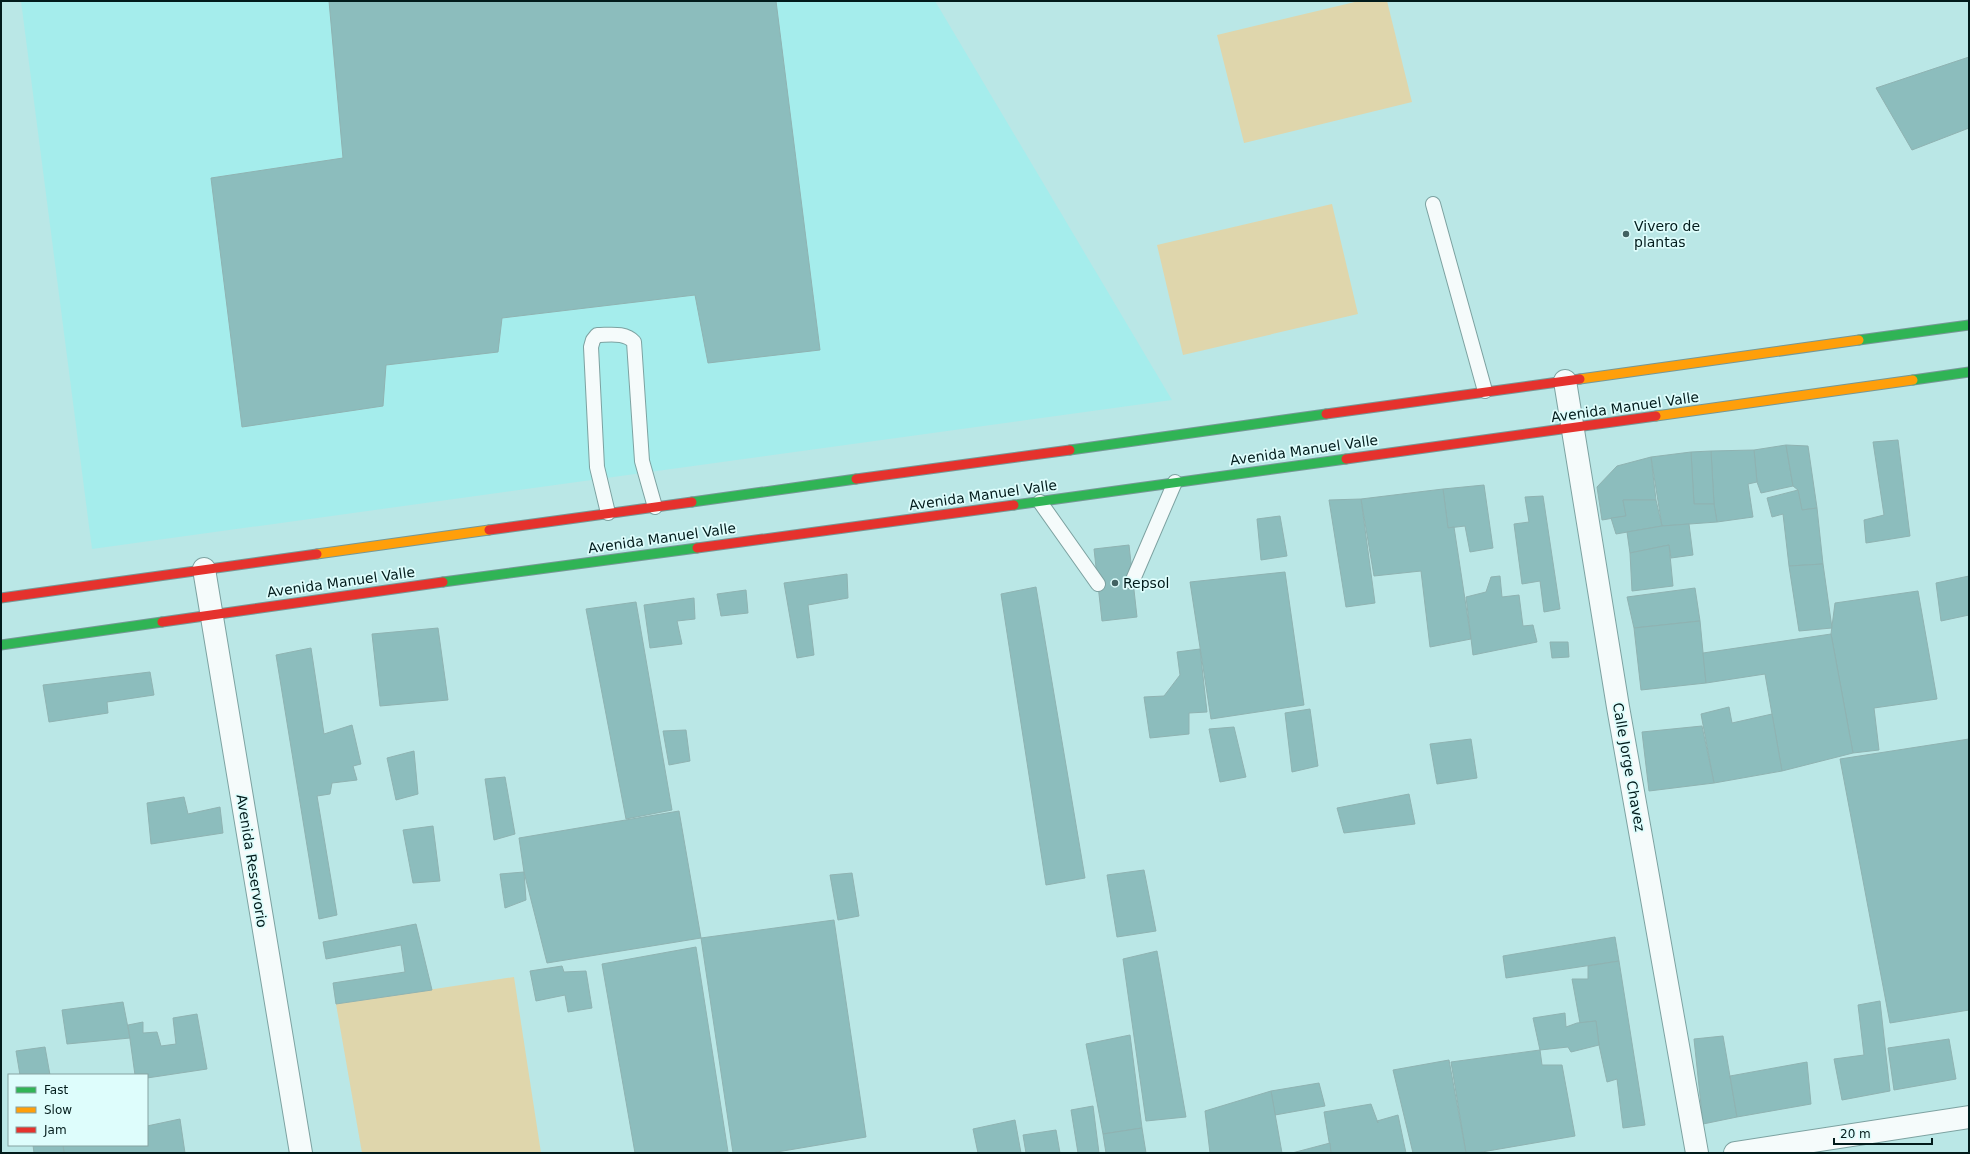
<svg xmlns="http://www.w3.org/2000/svg" width="1970" height="1154" font-family="'DejaVu Sans',sans-serif">
<style>
.built{fill:#a5edec}
.green{fill:#dfd6ac}
.building{fill:#8cbdbd;stroke:#8fb3b2}
.lines{fill:none;stroke-linecap:round;stroke-linejoin:round}
.lane-casing{stroke:#7da2a1;stroke-width:16}
.street-casing{stroke:#7da2a1;stroke-width:24}
.fast-casing{stroke:#769897;stroke-width:11}
.slow-casing{stroke:#769897;stroke-width:11}
.jam-casing{stroke:#769897;stroke-width:11}
.lane{stroke:#f5fbfb;stroke-width:14}
.street{stroke:#f5fbfb;stroke-width:22}
.fast{stroke:#30b455;stroke-width:9}
.slow{stroke:#ff9f0a;stroke-width:9}
.jam{stroke:#e5322d;stroke-width:9}
.poi-dot{fill:#426262;stroke:#defdfc;stroke-width:1.5}
.labels{text-anchor:middle;dominant-baseline:central;stroke-width:3.5;stroke-linejoin:round;paint-order:stroke}
.poi-label{font-size:14px;fill:#021b1b;stroke:#defdfc;text-anchor:start}
.street-label{font-size:14px;fill:#021b1b;stroke:#defdfc}
</style>
<rect width="100%" height="100%" fill="#bae7e6"/>
<path class="built" d="M 21,1 L 935,1 L 1172,400 L 92,549 Z"/>
<g class="green">
<path d="M 1359,1 L 1387,1 L 1412,102 L 1244,143 L 1217,35 Z"/>
<path d="M 1332,204 L 1358,314 L 1183,355 L 1157,245 Z"/>
<path d="M 514,977 L 541,1153 L 362,1153 L 336,1004 Z"/>
</g>
<g class="building">
<path d="M 329,1 L 776,1 L 820,350 L 708,363 L 695,295 L 502,318 L 498,352 L 386,365 L 383,406 L 242,427 L 211,178 L 343,158 Z"/>
<path d="M 1969,57 L 1969,128 L 1912,150 L 1876,88 Z"/>
<path d="M 1898,440 L 1910,536 L 1866,543 L 1864,520 L 1884,515 L 1873,442 Z"/>
<path d="M 1786,445 L 1793,486 L 1761,493 L 1757,482 L 1754,450 Z"/>
<path d="M 1786,445 L 1808,446 L 1817,508 L 1802,510 L 1798,490 L 1793,486 Z"/>
<path d="M 1754,450 L 1757,482 L 1748,484 L 1753,517 L 1717,522 L 1714,504 L 1711,451 Z"/>
<path d="M 1711,451 L 1714,504 L 1694,504 L 1691,452 Z"/>
<path d="M 1691,452 L 1694,504 L 1714,504 L 1717,522 L 1662,526 L 1651,457 Z"/>
<path d="M 1651,457 L 1656,500 L 1623,500 L 1626,516 L 1602,520 L 1597,487 L 1617,466 Z"/>
<path d="M 1484,485 L 1493,548 L 1470,552 L 1465,526 L 1448,528 L 1443,489 Z"/>
<path d="M 1443,489 L 1448,528 L 1454,527 L 1471,639 L 1430,647 L 1421,571 L 1374,576 L 1361,499 Z"/>
<path d="M 1798,490 L 1802,510 L 1817,508 L 1823,564 L 1789,566 L 1783,514 L 1772,517 L 1767,498 Z"/>
<path d="M 1543,496 L 1560,609 L 1544,612 L 1540,581 L 1522,584 L 1514,524 L 1529,522 L 1525,497 Z"/>
<path d="M 1361,499 L 1375,603 L 1346,607 L 1329,500 Z"/>
<path d="M 1623,500 L 1656,500 L 1662,526 L 1616,534 L 1611,518 L 1626,516 Z"/>
<path d="M 1280,516 L 1287,556 L 1261,560 L 1257,519 Z"/>
<path d="M 1689,524 L 1693,555 L 1671,558 L 1669,545 L 1630,553 L 1627,532 L 1662,526 Z"/>
<path d="M 1129,545 L 1137,617 L 1102,621 L 1094,549 Z"/>
<path d="M 1669,545 L 1673,586 L 1632,591 L 1630,553 Z"/>
<path d="M 1823,564 L 1832,628 L 1799,631 L 1789,566 Z"/>
<path d="M 1285,572 L 1304,705 L 1211,719 L 1190,582 Z"/>
<path d="M 847,574 L 848,598 L 808,605 L 814,655 L 797,658 L 784,583 Z"/>
<path d="M 1500,576 L 1502,597 L 1519,595 L 1523,626 L 1533,625 L 1537,642 L 1473,655 L 1466,597 L 1486,592 L 1491,577 Z"/>
<path d="M 1969,576 L 1969,615 L 1941,621 L 1936,583 Z"/>
<path d="M 1036,587 L 1085,878 L 1046,885 L 1001,594 Z"/>
<path d="M 1695,588 L 1700,621 L 1634,628 L 1627,597 Z"/>
<path d="M 746,590 L 748,613 L 721,616 L 717,594 Z"/>
<path d="M 1918,591 L 1937,699 L 1874,708 L 1879,750 L 1853,753 L 1831,634 L 1835,603 Z"/>
<path d="M 694,598 L 695,619 L 677,621 L 682,644 L 650,648 L 644,605 Z"/>
<path d="M 636,602 L 672,810 L 626,819 L 586,609 Z"/>
<path d="M 1700,621 L 1706,683 L 1641,690 L 1634,628 Z"/>
<path d="M 438,628 L 448,700 L 380,706 L 372,634 Z"/>
<path d="M 1831,634 L 1853,753 L 1782,771 L 1765,674 L 1706,683 L 1703,653 Z"/>
<path d="M 1550,642 L 1568,642 L 1569,657 L 1552,658 Z"/>
<path d="M 311,648 L 324,734 L 352,725 L 361,764 L 353,766 L 357,780 L 332,783 L 330,794 L 317,796 L 337,915 L 319,919 L 276,655 Z"/>
<path d="M 1200,649 L 1207,712 L 1189,713 L 1189,734 L 1150,738 L 1144,697 L 1164,696 L 1180,675 L 1177,652 Z"/>
<path d="M 150,672 L 154,695 L 107,702 L 108,713 L 49,722 L 43,685 Z"/>
<path d="M 1729,707 L 1732,723 L 1772,714 L 1782,771 L 1714,783 L 1701,714 Z"/>
<path d="M 1310,709 L 1318,766 L 1292,772 L 1285,713 Z"/>
<path d="M 1702,726 L 1714,783 L 1649,791 L 1642,732 Z"/>
<path d="M 1234,727 L 1246,777 L 1220,782 L 1209,729 Z"/>
<path d="M 686,730 L 690,761 L 669,765 L 663,731 Z"/>
<path d="M 1471,739 L 1477,778 L 1437,784 L 1430,744 Z"/>
<path d="M 1969,739 L 1969,1010 L 1890,1023 L 1840,759 Z"/>
<path d="M 414,751 L 418,794 L 396,800 L 387,758 Z"/>
<path d="M 505,777 L 515,834 L 494,840 L 485,779 Z"/>
<path d="M 1409,794 L 1415,824 L 1344,833 L 1337,808 Z"/>
<path d="M 184,797 L 188,814 L 220,807 L 223,833 L 151,844 L 147,803 Z"/>
<path d="M 679,811 L 701,938 L 547,963 L 524,872 L 519,838 Z"/>
<path d="M 433,826 L 440,881 L 413,883 L 403,830 Z"/>
<path d="M 1144,870 L 1156,931 L 1117,937 L 1107,875 Z"/>
<path d="M 524,872 L 526,900 L 505,908 L 500,874 Z"/>
<path d="M 852,873 L 859,916 L 838,920 L 830,875 Z"/>
<path d="M 834,920 L 866,1137 L 771,1153 L 733,1153 L 701,938 Z"/>
<path d="M 416,924 L 432,990 L 336,1004 L 333,983 L 405,972 L 401,945 L 326,959 L 323,942 Z"/>
<path d="M 1615,937 L 1619,961 L 1506,978 L 1503,956 Z"/>
<path d="M 696,947 L 728,1152 L 635,1153 L 602,964 Z"/>
<path d="M 1157,951 L 1186,1117 L 1146,1121 L 1123,959 Z"/>
<path d="M 1619,961 L 1645,1125 L 1623,1128 L 1617,1079 L 1607,1082 L 1599,1045 L 1596,1021 L 1580,1023 L 1572,979 L 1588,979 L 1588,966 Z"/>
<path d="M 562,966 L 564,972 L 586,971 L 592,1008 L 568,1012 L 565,995 L 536,1001 L 530,971 Z"/>
<path d="M 1880,1001 L 1890,1091 L 1842,1100 L 1834,1059 L 1864,1055 L 1858,1005 Z"/>
<path d="M 123,1002 L 130,1038 L 67,1044 L 62,1010 Z"/>
<path d="M 1565,1013 L 1566,1027 L 1577,1023 L 1596,1021 L 1599,1045 L 1571,1052 L 1568,1047 L 1540,1050 L 1533,1018 Z"/>
<path d="M 197,1014 L 207,1069 L 147,1078 L 147,1075 L 135,1075 L 128,1025 L 143,1022 L 143,1033 L 157,1032 L 161,1046 L 176,1044 L 173,1018 Z"/>
<path d="M 1130,1035 L 1142,1128 L 1103,1134 L 1086,1044 Z"/>
<path d="M 1723,1036 L 1737,1117 L 1703,1124 L 1694,1039 Z"/>
<path d="M 1949,1039 L 1956,1079 L 1894,1090 L 1888,1048 Z"/>
<path d="M 45,1047 L 50,1075 L 20,1075 L 16,1051 Z"/>
<path d="M 1540,1050 L 1542,1065 L 1562,1065 L 1575,1136 L 1476,1153 L 1466,1153 L 1451,1062 Z"/>
<path d="M 1449,1060 L 1466,1153 L 1413,1153 L 1393,1070 Z"/>
<path d="M 1807,1062 L 1811,1104 L 1737,1117 L 1730,1076 Z"/>
<path d="M 1319,1083 L 1325,1106 L 1275,1115 L 1271,1091 Z"/>
<path d="M 1271,1091 L 1282,1153 L 1210,1153 L 1205,1111 Z"/>
<path d="M 1371,1104 L 1378,1123 L 1377,1121 L 1398,1115 L 1406,1153 L 1331,1153 L 1324,1112 Z"/>
<path d="M 1093,1106 L 1099,1153 L 1078,1153 L 1071,1110 Z"/>
<path d="M 180,1119 L 185,1153 L 64,1153 L 63,1145 L 147,1145 L 147,1126 Z"/>
<path d="M 1015,1120 L 1021,1153 L 978,1153 L 973,1129 Z"/>
<path d="M 1142,1128 L 1146,1153 L 1106,1153 L 1103,1134 Z"/>
<path d="M 1056,1130 L 1060,1153 L 1026,1153 L 1023,1135 Z"/>
<path d="M 1330,1143 L 1331,1153 L 1292,1153 Z"/>
<path d="M 33,1145 L 63,1145 L 64,1153 L 34,1153 Z"/>
</g>
<g class="lines">
<defs>
<g id="lane">
<path d="M 1433,204 L 1485,391"/>
<path d="M 1040,502 L 1098,584"/>
<path d="M 608,513 L 597,467 L 591,347 L 593,340 L 597,335 C 610,335 625,332 634,342 L 642,461 L 655,507"/>
<path d="M 1132,582 L 1175,482"/>
</g>
<g id="street">
<path d="M 1565,381 L 1618,707 L 1697,1153"/>
<path d="M 204,569 L 301,1153"/>
<path d="M 1735,1153 L 1969,1117"/>
</g>
<g id="fast">
<path d="M 1859,340 L 1969,325"/>
<path d="M 1913,380 L 1969,372"/>
<path d="M 1070,450 L 1326,414"/>
<path d="M 692,502 L 856,479"/>
<path d="M 1014,505 L 1346,459"/>
<path d="M 443,582 L 697,548"/>
<path d="M 1,645 L 162,622"/>
</g>
<g id="slow">
<path d="M 1580,379 L 1859,340"/>
<path d="M 1656,416 L 1913,380"/>
<path d="M 317,554 L 489,530"/>
</g>
<g id="jam">
<path d="M 1326,414 L 1580,379"/>
<path d="M 1346,459 L 1656,416"/>
<path d="M 856,479 L 1070,450"/>
<path d="M 489,530 L 692,502"/>
<path d="M 697,548 L 1014,505"/>
<path d="M 1,598 L 317,554"/>
<path d="M 162,622 L 443,582"/>
</g>
</defs>
<use href="#lane" class="lane-casing"/>
<use href="#street" class="street-casing"/>
<use href="#fast" class="fast-casing"/>
<use href="#slow" class="slow-casing"/>
<use href="#jam" class="jam-casing"/>
<use href="#lane" class="lane"/>
<use href="#street" class="street"/>
<use href="#fast" class="fast"/>
<use href="#slow" class="slow"/>
<use href="#jam" class="jam"/>
</g>
<g class="poi-dot">
<circle cx="1626" cy="234" r="4"/>
<circle cx="1115" cy="583" r="4"/>
</g>
<g class="labels">
<g class="poi-label">
<text x="1634" y="226">Vivero de<tspan x="1634" dy="16">plantas</tspan></text>
<text x="1123" y="583">Repsol</text>
</g>
<g class="street-label">
<text transform="translate(1625 407) rotate(-8)">Avenida Manuel Valle</text>
<text transform="translate(1304 450) rotate(-8)">Avenida Manuel Valle</text>
<text transform="translate(983 495) rotate(-8)">Avenida Manuel Valle</text>
<text transform="translate(662 538) rotate(-8)">Avenida Manuel Valle</text>
<text transform="translate(341 582) rotate(-8)">Avenida Manuel Valle</text>
<text transform="translate(1629 767) rotate(80)">Calle Jorge Chavez</text>
<text transform="translate(252 861) rotate(81)">Avenida Reservorio</text>
</g>
</g>
<rect width="1970" height="1154" fill="none" stroke="#021b1b" stroke-width="4"/>
<rect x="8" y="1074" width="140" height="72" fill="#defdfc" stroke="#86a3a2"/>
<rect x="16" y="1087" width="20" height="6" fill="#30b455" stroke="#86a3a2"/>
<text x="44" y="1094" font-size="12" fill="#021b1b">Fast</text>
<rect x="16" y="1107" width="20" height="6" fill="#ff9f0a" stroke="#86a3a2"/>
<text x="44" y="1114" font-size="12" fill="#021b1b">Slow</text>
<rect x="16" y="1127" width="20" height="6" fill="#e5322d" stroke="#86a3a2"/>
<text x="44" y="1134" font-size="12" fill="#021b1b">Jam</text>
<path d="M1834 1138v6h98v-6" fill="none" stroke="#021b1b" stroke-width="2"/>
<text x="1840" y="1138" font-size="12" fill="#021b1b" stroke="#defdfc" stroke-width="3" paint-order="stroke">20 m</text>
</svg>
